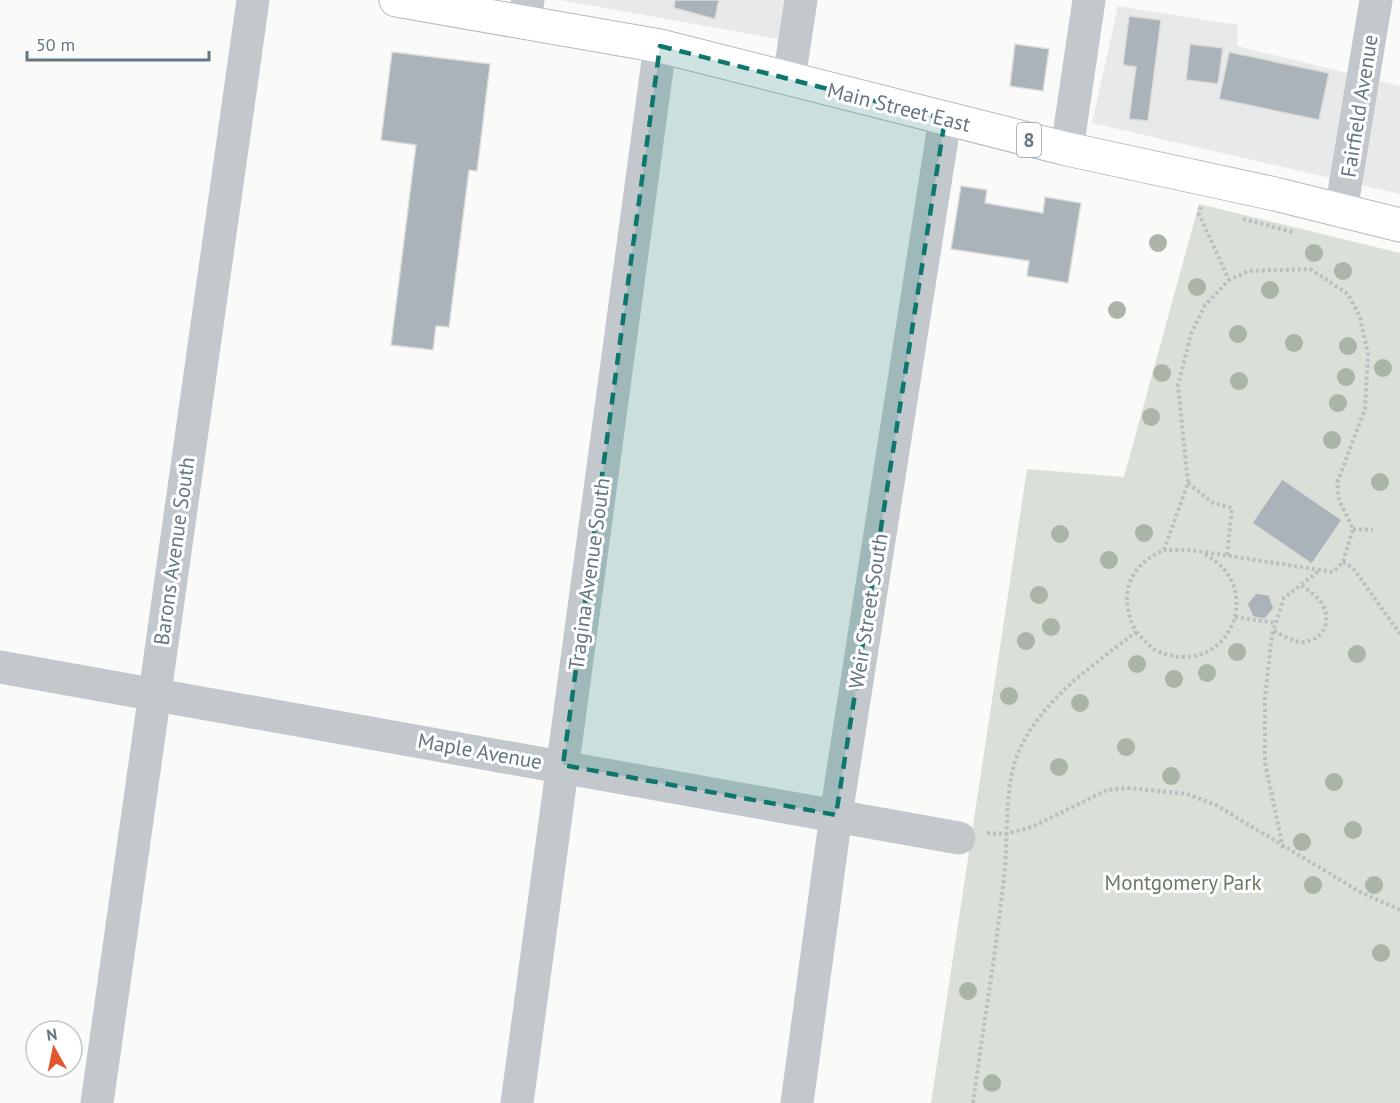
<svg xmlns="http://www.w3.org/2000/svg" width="1400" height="1103" font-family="'PT Sans',sans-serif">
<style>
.built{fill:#e8e9e9}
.green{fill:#dadfd7}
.building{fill:#aab3b9;stroke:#dcdcda;stroke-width:1.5}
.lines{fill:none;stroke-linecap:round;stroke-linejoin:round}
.major-casing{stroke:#b5babe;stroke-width:35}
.path{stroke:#bbbfc2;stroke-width:4;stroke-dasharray:3 3;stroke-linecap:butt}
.minor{stroke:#c3c8cc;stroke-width:33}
.major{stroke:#fff;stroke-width:33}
.tree{fill:#aab4a7}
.marked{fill:#0f766e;fill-opacity:0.2;stroke:#0f766e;stroke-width:4.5;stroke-dasharray:12 8;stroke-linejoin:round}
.labels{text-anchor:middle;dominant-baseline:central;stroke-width:6;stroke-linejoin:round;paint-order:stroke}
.shield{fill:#fff;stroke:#939fa8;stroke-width:1.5}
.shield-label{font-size:20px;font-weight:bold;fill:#657683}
.street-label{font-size:21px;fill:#657683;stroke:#fff}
.park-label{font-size:21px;fill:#687a64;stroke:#fff}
</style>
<rect width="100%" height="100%" fill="#fafaf8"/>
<g class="built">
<path d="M 560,0 L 791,0 L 783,40 Z"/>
<path d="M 1118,6 L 1238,25 L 1237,46 L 1400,86 L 1400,194 L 1092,123 Z"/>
</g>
<path class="green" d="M 1199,204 L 1400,253 L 1400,1103 L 931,1103 L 1027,469 L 1124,477 Z"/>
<g class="building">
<path d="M 675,0 L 719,0 L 715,19 L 674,8 Z"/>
<path d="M 1129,16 L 1161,20 L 1148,121 L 1129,119 L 1136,67 L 1123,65 Z"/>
<path d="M 1015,44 L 1049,49 L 1043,91 L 1010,86 Z"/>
<path d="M 1190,44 L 1223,48 L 1218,84 L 1186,80 Z"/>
<path d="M 392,52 L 490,64 L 477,171 L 469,170 L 449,327 L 436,326 L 433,350 L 391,345 L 416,145 L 381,140 Z"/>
<path d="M 1229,52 L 1329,73 L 1319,120 L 1219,99 Z"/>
<path d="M 961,186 L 987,190 L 985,203 L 1043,213 L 1045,197 L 1081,203 L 1068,283 L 1027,276 L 1029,261 L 951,249 Z"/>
<path d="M 1282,479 L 1342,520 L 1312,564 L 1252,523 Z"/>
<path d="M 1256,593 L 1269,595 L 1274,608 L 1265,619 L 1253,617 L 1247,604 Z"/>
</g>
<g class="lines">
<defs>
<path id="major" d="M 396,0 L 660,46 L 1067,149 L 1275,194 L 1400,225"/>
</defs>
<use href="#major" class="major-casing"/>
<g class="path">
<path d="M 1201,207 L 1199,214 L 1229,280"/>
<path d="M 1243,219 L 1293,232"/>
<path d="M 1188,483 L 1213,503 L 1232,508 L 1227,555"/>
<path d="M 1353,529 L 1373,530"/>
<path d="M 1343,562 L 1353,568 L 1400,634"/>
<path d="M 1235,617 L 1276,623"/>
<path d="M 1274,631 C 1283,636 1298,645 1309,641 C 1326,636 1331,618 1322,604 C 1317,596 1308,590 1301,585"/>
<path d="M 1136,632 C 1143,638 1149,647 1157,651 C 1228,682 1270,585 1202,553"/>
<path d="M 987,833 L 1005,834 L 1032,827 L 1107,790 L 1129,788 L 1187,794 L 1216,805 L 1360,892 L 1400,910"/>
<path d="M 1283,848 L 1265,763 L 1265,697 L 1272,635 L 1284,598 L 1319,571"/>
<path d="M 973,1103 C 983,1028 996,953 1004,877 C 1009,838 1003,794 1017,756 C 1038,702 1092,666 1136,632 C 1118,597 1127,566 1164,550 L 1188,483 L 1178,385 L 1191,334 L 1205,305 L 1229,280 L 1249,271 L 1310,269 L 1348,294 L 1360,317 L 1368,354 L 1365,409 L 1337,483 L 1339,500 L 1353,529 L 1343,562 L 1333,572 L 1191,550 L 1164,550"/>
</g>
<g class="minor">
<path d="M 525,22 L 528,0"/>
<path d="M 789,79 L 801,0"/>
<path d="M 1067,149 L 1089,0"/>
<path d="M 1341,211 L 1376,0"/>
<path d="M 0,667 L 959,838"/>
<path d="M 97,1103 L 253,0"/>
<path d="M 517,1103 L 660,46"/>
<path d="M 797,1103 L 836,815 L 945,119"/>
</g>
<use href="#major" class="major"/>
</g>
<g class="tree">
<circle cx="1158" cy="243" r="9"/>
<circle cx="1314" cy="253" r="9"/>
<circle cx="1343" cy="271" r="9"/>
<circle cx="1197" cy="287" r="9"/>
<circle cx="1270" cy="290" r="9"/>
<circle cx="1117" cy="310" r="9"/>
<circle cx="1238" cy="334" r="9"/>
<circle cx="1294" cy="343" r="9"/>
<circle cx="1348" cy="346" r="9"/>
<circle cx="1383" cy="368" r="9"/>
<circle cx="1162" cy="373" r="9"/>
<circle cx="1346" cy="377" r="9"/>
<circle cx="1239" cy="381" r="9"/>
<circle cx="1338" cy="403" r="9"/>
<circle cx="1151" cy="417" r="9"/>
<circle cx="1332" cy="440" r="9"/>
<circle cx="1380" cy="482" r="9"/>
<circle cx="1144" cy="533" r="9"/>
<circle cx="1060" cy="534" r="9"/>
<circle cx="1109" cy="560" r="9"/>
<circle cx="1039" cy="595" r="9"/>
<circle cx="1051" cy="627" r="9"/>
<circle cx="1026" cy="641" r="9"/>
<circle cx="1237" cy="652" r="9"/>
<circle cx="1357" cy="654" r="9"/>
<circle cx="1137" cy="664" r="9"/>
<circle cx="1207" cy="673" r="9"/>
<circle cx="1174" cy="679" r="9"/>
<circle cx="1009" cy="696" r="9"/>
<circle cx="1080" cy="703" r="9"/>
<circle cx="1126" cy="747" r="9"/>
<circle cx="1059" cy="767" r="9"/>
<circle cx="1171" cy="776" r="9"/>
<circle cx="1334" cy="782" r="9"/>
<circle cx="1353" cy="830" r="9"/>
<circle cx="1302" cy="842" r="9"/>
<circle cx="1313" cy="885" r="9"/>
<circle cx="1374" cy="885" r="9"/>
<circle cx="1381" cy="953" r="9"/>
<circle cx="968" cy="991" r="9"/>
<circle cx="992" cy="1083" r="9"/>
</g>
<path class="marked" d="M 660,46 L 945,119 L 836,815 L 563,765 Z"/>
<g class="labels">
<rect class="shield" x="1017" y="123" width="24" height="34" rx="4.5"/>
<g class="shield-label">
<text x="1029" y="140">8</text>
</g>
<g class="street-label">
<text transform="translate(1359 106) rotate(-81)">Fairfield Avenue</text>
<text transform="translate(899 107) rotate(14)">Main Street East</text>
<text transform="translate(174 551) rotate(-82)">Barons Avenue South</text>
<text transform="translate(589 574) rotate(-82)">Tragina Avenue South</text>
<text transform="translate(868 611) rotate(-81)">Weir Street South</text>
<text transform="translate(480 751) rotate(10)">Maple Avenue</text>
</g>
<g class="park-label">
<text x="1183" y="882">Montgomery Park</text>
</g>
</g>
<g transform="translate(54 1049) rotate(351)"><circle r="28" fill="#ffffff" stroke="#c1c8cd" stroke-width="1.5"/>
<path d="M0-4.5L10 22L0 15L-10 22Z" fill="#e4572e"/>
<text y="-9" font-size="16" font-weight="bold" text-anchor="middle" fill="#657683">N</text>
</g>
<path d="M27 51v9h182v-9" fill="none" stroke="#657683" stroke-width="3"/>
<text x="36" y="51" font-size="18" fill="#657683" stroke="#ffffff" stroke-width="4.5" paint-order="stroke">50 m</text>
</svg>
